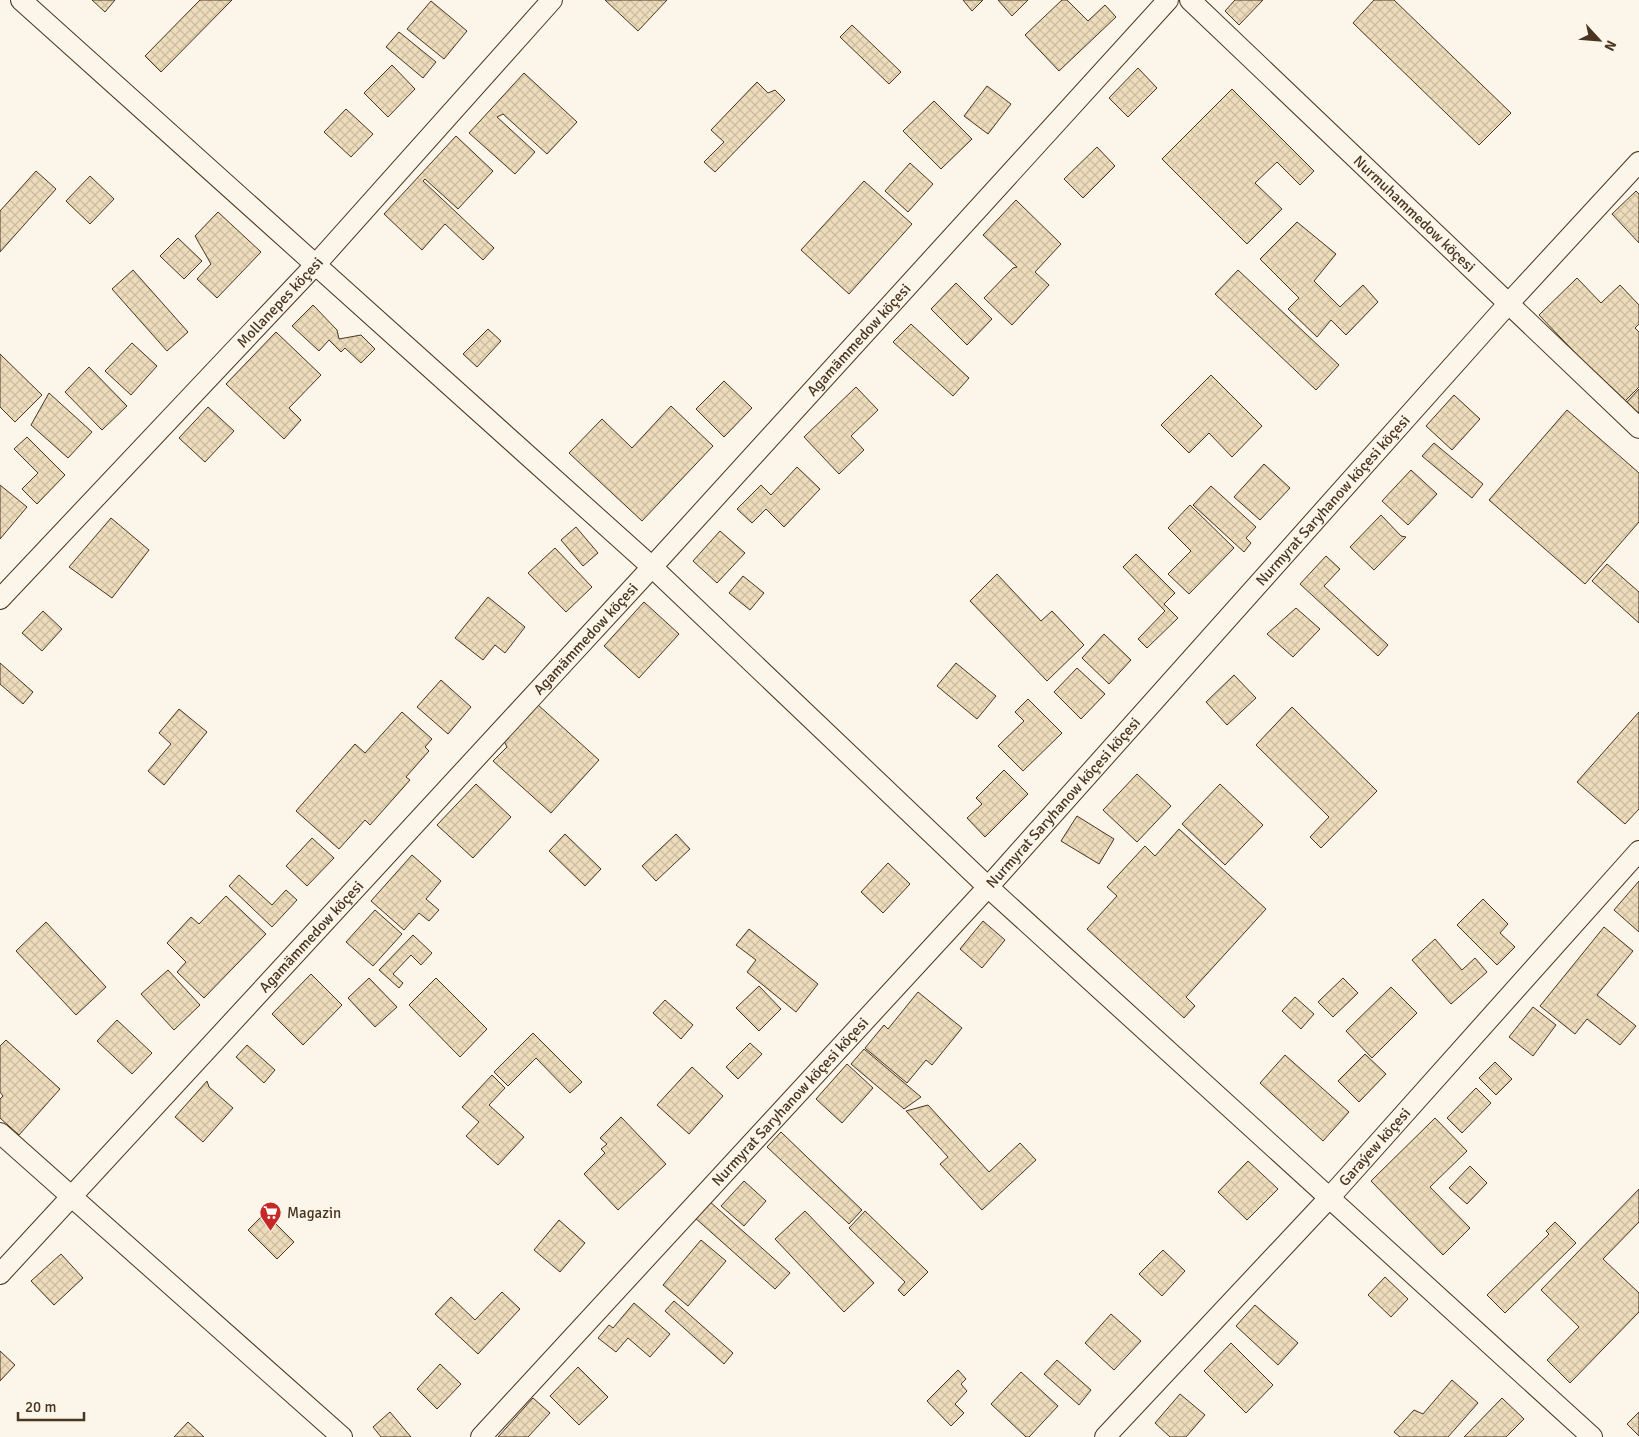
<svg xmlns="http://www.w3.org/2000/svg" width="1639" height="1437" font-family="Signika,sans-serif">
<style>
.building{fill:url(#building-cross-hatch);stroke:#4a3520}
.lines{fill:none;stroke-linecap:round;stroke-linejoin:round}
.minor-casing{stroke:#4a3520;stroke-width:22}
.minor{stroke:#fbf6e9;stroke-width:20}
.labels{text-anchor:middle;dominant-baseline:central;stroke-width:4;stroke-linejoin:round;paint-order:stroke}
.street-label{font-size:15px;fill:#4a3520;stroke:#fbf6e9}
.poi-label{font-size:15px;fill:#4a3520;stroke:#fbf6e9;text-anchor:start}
</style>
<defs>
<pattern id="building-cross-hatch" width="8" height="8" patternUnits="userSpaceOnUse" patternTransform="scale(1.25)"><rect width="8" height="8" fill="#ecdcbc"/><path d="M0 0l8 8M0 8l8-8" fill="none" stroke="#ccbda1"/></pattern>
</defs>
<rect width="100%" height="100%" fill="#fbf6e9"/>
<g class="building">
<path d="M 92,0 L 115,0 L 105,12 Z"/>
<path d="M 200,0 L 232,0 L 161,72 L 145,56 Z"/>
<path d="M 605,0 L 667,0 L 638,31 Z"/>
<path d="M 963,0 L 983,0 L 972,11 Z"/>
<path d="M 998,0 L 1028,0 L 1012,16 Z"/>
<path d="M 1062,0 L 1067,0 L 1088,21 L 1105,5 L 1116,17 L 1059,71 L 1025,35 Z"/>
<path d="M 1235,0 L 1263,0 L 1239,25 L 1225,11 Z"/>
<path d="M 1374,0 L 1394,0 L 1511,113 L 1479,145 L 1353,23 Z"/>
<path d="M 431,1 L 467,31 L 444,59 L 407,29 Z"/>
<path d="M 852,25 L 901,72 L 889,84 L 840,37 Z"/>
<path d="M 399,32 L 436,62 L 423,78 L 386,47 Z"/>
<path d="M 392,65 L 415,89 L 388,117 L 364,93 Z"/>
<path d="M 1138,68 L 1157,88 L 1128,117 L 1109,98 Z"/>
<path d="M 524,73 L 577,122 L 547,154 L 503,114 L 497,117 L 535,152 L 515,174 L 469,133 Z"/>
<path d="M 757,82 L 768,93 L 775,90 L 785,100 L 715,172 L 704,162 L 724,142 L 711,130 Z"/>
<path d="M 987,86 L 1011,104 L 988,134 L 964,116 Z"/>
<path d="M 1232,89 L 1314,171 L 1300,185 L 1277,162 L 1255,183 L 1282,209 L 1247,244 L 1162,159 Z"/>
<path d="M 934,101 L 972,139 L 941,169 L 903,131 Z"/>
<path d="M 346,109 L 373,134 L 351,157 L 324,132 Z"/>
<path d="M 456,136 L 493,171 L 458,209 L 425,179 L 423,181 L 494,248 L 483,260 L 445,224 L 422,250 L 384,214 Z"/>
<path d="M 1097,147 L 1115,166 L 1083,198 L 1064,179 Z"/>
<path d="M 910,163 L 933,184 L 908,212 L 885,191 Z"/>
<path d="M 36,171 L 56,189 L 0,252 L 0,211 Z"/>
<path d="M 90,176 L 114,199 L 90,224 L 66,201 Z"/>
<path d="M 864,181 L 912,224 L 849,294 L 801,250 Z"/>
<path d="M 1636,191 L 1639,194 L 1639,243 L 1612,214 Z"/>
<path d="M 1016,200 L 1061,244 L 1035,272 L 1049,285 L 1012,325 L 984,298 L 1013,268 L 1017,267 L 983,235 Z"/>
<path d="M 218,212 L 261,252 L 217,298 L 197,279 L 211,264 L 195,236 Z"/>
<path d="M 1297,222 L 1336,254 L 1314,281 L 1340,307 L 1363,285 L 1378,302 L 1346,335 L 1331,320 L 1317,337 L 1288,309 L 1299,298 L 1260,259 Z"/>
<path d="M 178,238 L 202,261 L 184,279 L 160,256 Z"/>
<path d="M 133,270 L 188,332 L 167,351 L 112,289 Z"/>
<path d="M 1238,270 L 1339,365 L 1316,390 L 1215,294 Z"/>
<path d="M 1577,278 L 1601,303 L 1620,285 L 1639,305 L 1639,324 L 1635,328 L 1639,332 L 1639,387 L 1623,403 L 1539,315 Z"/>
<path d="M 956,283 L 992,319 L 967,345 L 931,309 Z"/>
<path d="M 313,305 L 337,330 L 339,339 L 361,335 L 375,349 L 361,363 L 345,348 L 341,352 L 329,340 L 319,351 L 292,326 Z"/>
<path d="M 911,324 L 969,378 L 953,396 L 893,342 Z"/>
<path d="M 488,329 L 501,341 L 477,367 L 463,354 Z"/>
<path d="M 276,332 L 321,375 L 289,408 L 301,420 L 284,439 L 226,384 Z"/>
<path d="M 132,343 L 157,366 L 131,395 L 105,371 Z"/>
<path d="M 0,354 L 42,395 L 15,422 L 0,407 Z"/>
<path d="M 89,367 L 127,406 L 102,430 L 65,392 Z"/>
<path d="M 1211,375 L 1262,426 L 1232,457 L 1209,433 L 1189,453 L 1161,425 Z"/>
<path d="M 724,381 L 752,408 L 724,437 L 696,409 Z"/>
<path d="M 856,387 L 878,410 L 851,436 L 864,450 L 839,474 L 804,437 Z"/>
<path d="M 1639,389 L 1639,412 L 1635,415 L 1625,404 Z"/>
<path d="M 49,393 L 92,432 L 68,458 L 31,425 Z"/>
<path d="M 1454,395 L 1480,419 L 1452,450 L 1426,426 Z"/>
<path d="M 671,406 L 713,446 L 642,521 L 569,453 L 602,419 L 632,448 Z"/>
<path d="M 208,407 L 234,431 L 205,462 L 179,438 Z"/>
<path d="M 1567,410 L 1639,473 L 1639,522 L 1585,584 L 1489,500 Z"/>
<path d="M 27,437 L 65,475 L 37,504 L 22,489 L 38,473 L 14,449 Z"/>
<path d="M 1434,443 L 1483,484 L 1472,498 L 1422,456 Z"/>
<path d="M 1264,464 L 1290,488 L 1260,520 L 1234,497 Z"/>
<path d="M 797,467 L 820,489 L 784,527 L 766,509 L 752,523 L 737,509 L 761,485 L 771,495 Z"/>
<path d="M 1411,470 L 1437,494 L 1408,525 L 1382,501 Z"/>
<path d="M 0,485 L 27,507 L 0,539 Z"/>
<path d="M 1211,486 L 1256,527 L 1246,538 L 1251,543 L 1244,552 L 1193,505 Z"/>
<path d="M 1190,505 L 1234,548 L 1189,594 L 1168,574 L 1191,551 L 1168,528 Z"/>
<path d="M 1381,515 L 1401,536 L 1406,537 L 1374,570 L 1350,547 Z"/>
<path d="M 111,518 L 149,550 L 112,598 L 69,567 Z"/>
<path d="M 576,527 L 598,553 L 583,566 L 561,540 Z"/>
<path d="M 720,531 L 745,553 L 717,583 L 693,561 Z"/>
<path d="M 555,548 L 592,587 L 566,612 L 528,573 Z"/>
<path d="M 1136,554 L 1175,593 L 1164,604 L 1178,618 L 1147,648 L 1138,639 L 1165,611 L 1123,567 Z"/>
<path d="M 1326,556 L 1340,569 L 1324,586 L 1388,645 L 1378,656 L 1300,584 Z"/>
<path d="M 1607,564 L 1639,592 L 1639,623 L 1592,581 Z"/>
<path d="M 997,574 L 1041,621 L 1052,611 L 1084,645 L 1047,681 L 970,601 Z"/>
<path d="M 743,576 L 764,593 L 750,610 L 729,593 Z"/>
<path d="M 488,597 L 525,627 L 505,653 L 495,645 L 483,660 L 455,638 Z"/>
<path d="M 644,602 L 679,634 L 639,678 L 604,646 Z"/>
<path d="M 1296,608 L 1320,629 L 1293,657 L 1267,634 Z"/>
<path d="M 43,611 L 62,629 L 42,651 L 22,633 Z"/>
<path d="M 1104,634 L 1131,660 L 1109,684 L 1082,658 Z"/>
<path d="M 0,663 L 33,692 L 23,704 L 0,684 Z"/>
<path d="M 956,663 L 996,696 L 977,719 L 937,686 Z"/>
<path d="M 1077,668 L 1105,694 L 1081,719 L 1054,692 Z"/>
<path d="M 1234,675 L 1256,698 L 1227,725 L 1206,702 Z"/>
<path d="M 441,680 L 471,707 L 448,734 L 417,707 Z"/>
<path d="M 1028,699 L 1062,733 L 1023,771 L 998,746 L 1024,721 L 1015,712 Z"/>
<path d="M 537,704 L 599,760 L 551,813 L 493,761 L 507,747 L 504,741 Z"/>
<path d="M 1292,707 L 1377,791 L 1321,848 L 1310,837 L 1329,817 L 1256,745 Z"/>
<path d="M 179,709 L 207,732 L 164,785 L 148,771 L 171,744 L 159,733 Z"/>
<path d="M 402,712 L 432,739 L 425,747 L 429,751 L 406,777 L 410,780 L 370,825 L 365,820 L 339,849 L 296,811 L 355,744 L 365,753 Z"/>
<path d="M 1639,712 L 1639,809 L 1625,824 L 1577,782 Z"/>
<path d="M 1004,770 L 1028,794 L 985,837 L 967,818 L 982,804 L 976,798 Z"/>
<path d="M 1137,774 L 1171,806 L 1137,842 L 1103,810 Z"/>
<path d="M 476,784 L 511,817 L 473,858 L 437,825 Z"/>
<path d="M 1220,784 L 1263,825 L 1225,865 L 1182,824 Z"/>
<path d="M 1077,816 L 1114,839 L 1099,864 L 1061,841 Z"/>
<path d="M 1179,829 L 1266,909 L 1186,997 L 1195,1006 L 1184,1018 L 1087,929 L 1117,896 L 1107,887 L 1145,846 L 1155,856 Z"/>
<path d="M 565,834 L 601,869 L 585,886 L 549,851 Z"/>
<path d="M 676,834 L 690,849 L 656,881 L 642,866 Z"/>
<path d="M 312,838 L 334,858 L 307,886 L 286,866 Z"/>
<path d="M 412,855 L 441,881 L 426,899 L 439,910 L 429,921 L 419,913 L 404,930 L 371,901 Z"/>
<path d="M 888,863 L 910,884 L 883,913 L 861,892 Z"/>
<path d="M 239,875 L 272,905 L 286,890 L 297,900 L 272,927 L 229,886 Z"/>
<path d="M 1639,881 L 1639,932 L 1614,910 Z"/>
<path d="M 226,896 L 266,934 L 204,998 L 177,972 L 186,962 L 167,943 L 191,917 L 199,924 Z"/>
<path d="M 1483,899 L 1508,924 L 1500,933 L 1515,947 L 1497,965 L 1457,925 Z"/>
<path d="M 375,910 L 402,934 L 373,966 L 346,942 Z"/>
<path d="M 983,921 L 1005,940 L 982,968 L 960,949 Z"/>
<path d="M 46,922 L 106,987 L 76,1015 L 16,951 Z"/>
<path d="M 1604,927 L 1633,951 L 1597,995 L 1636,1026 L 1620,1045 L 1587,1019 L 1575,1034 L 1540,1006 Z"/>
<path d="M 749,929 L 818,984 L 796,1012 L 747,972 L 756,960 L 736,945 Z"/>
<path d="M 413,935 L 432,953 L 421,965 L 411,955 L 393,974 L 403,983 L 399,988 L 379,970 Z"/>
<path d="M 1435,939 L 1462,970 L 1475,958 L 1487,972 L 1451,1004 L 1412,960 Z"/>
<path d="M 168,970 L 200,1005 L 174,1030 L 141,994 Z"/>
<path d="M 311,974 L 342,1005 L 303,1045 L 272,1014 Z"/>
<path d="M 369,978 L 397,1007 L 375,1027 L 348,998 Z"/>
<path d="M 436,978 L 487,1029 L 460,1057 L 409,1005 Z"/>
<path d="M 1343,978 L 1358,993 L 1333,1017 L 1318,1002 Z"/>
<path d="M 759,986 L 781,1009 L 759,1031 L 736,1008 Z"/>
<path d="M 1391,987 L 1417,1013 L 1372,1058 L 1346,1031 Z"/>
<path d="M 918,992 L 962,1028 L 932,1065 L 926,1060 L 907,1083 L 865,1048 L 884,1025 L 888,1029 Z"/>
<path d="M 1295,997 L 1314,1014 L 1301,1029 L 1282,1011 Z"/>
<path d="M 665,1000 L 693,1025 L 681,1039 L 653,1013 Z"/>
<path d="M 1533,1007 L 1556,1025 L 1533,1056 L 1509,1037 Z"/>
<path d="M 117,1020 L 152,1053 L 132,1074 L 97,1041 Z"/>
<path d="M 533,1033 L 582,1082 L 570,1093 L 536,1058 L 508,1086 L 494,1072 Z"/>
<path d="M 6,1040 L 60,1089 L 19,1135 L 0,1118 L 0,1099 L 3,1096 L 0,1092 L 0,1046 Z"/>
<path d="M 750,1043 L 762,1054 L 738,1079 L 726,1067 Z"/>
<path d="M 247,1045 L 275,1070 L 264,1083 L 236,1057 Z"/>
<path d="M 864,1049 L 921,1097 L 904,1109 L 851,1064 Z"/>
<path d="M 1365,1054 L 1386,1074 L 1359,1102 L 1338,1081 Z"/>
<path d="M 1285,1055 L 1349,1112 L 1323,1141 L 1260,1083 Z"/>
<path d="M 1495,1062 L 1512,1079 L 1496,1095 L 1479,1078 Z"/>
<path d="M 847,1064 L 873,1088 L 842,1123 L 816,1099 Z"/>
<path d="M 692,1067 L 723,1096 L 689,1134 L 657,1105 Z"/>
<path d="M 492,1075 L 505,1088 L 489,1105 L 524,1137 L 498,1165 L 466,1136 L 479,1122 L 462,1107 Z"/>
<path d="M 207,1081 L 209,1087 L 233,1108 L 203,1142 L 175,1117 Z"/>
<path d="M 1476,1088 L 1491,1103 L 1462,1133 L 1447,1118 Z"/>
<path d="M 928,1105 L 989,1172 L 1020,1143 L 1036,1160 L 982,1210 L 940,1164 L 948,1157 L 906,1111 Z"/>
<path d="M 621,1117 L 666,1164 L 618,1210 L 584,1174 L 605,1153 L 601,1149 L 607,1144 L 600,1138 Z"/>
<path d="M 1435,1118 L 1467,1151 L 1430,1187 L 1470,1228 L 1443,1255 L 1371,1181 Z"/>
<path d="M 781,1132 L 862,1210 L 849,1224 L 767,1147 Z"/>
<path d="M 1248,1161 L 1278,1189 L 1247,1220 L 1218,1192 Z"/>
<path d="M 1470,1166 L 1487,1183 L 1467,1204 L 1449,1188 Z"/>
<path d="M 744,1181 L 766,1201 L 744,1226 L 721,1206 Z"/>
<path d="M 1639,1189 L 1639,1222 L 1603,1259 L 1639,1293 L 1639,1312 L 1570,1383 L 1547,1360 L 1579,1327 L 1541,1290 Z"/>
<path d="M 709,1201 L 790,1273 L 775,1289 L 694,1217 Z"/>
<path d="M 805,1211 L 874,1283 L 844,1312 L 775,1239 Z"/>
<path d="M 865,1211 L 928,1272 L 904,1296 L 898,1290 L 905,1282 L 849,1228 Z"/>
<path d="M 265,1213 L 294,1242 L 277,1259 L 248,1230 Z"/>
<path d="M 559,1220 L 585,1243 L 560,1272 L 534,1250 Z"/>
<path d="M 1555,1222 L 1576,1243 L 1505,1313 L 1487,1295 L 1549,1234 L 1546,1231 Z"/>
<path d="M 701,1240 L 726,1261 L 688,1306 L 663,1285 Z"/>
<path d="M 1163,1250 L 1185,1271 L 1162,1296 L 1139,1274 Z"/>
<path d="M 61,1254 L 83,1278 L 54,1305 L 31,1281 Z"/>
<path d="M 1385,1277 L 1408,1299 L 1391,1317 L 1368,1295 Z"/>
<path d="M 502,1292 L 520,1309 L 478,1354 L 435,1314 L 451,1297 L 475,1320 Z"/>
<path d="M 674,1301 L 733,1353 L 724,1364 L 665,1311 Z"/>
<path d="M 634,1303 L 670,1334 L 650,1357 L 628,1338 L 616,1352 L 598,1338 L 609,1325 L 613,1328 Z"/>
<path d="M 1255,1305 L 1298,1343 L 1278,1365 L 1236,1326 Z"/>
<path d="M 1111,1314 L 1141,1341 L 1114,1370 L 1085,1343 Z"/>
<path d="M 1231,1343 L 1273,1385 L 1246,1413 L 1204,1371 Z"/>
<path d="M 0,1351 L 15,1365 L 0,1381 Z"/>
<path d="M 1057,1360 L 1091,1390 L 1079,1405 L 1044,1374 Z"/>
<path d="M 440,1364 L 461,1384 L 437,1409 L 417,1389 Z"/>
<path d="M 578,1367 L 608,1397 L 579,1425 L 550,1396 Z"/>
<path d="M 958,1370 L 966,1379 L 961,1384 L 967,1391 L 955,1404 L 964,1413 L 951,1426 L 927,1401 Z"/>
<path d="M 1021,1372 L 1058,1406 L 1029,1437 L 1026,1437 L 991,1404 Z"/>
<path d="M 1452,1380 L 1478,1403 L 1448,1437 L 1400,1437 L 1394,1432 L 1414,1410 L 1423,1414 Z"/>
<path d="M 1180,1394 L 1205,1415 L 1186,1437 L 1170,1437 L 1155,1423 Z"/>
<path d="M 533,1398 L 550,1413 L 528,1437 L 498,1437 Z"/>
<path d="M 1502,1398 L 1524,1419 L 1506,1437 L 1464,1437 Z"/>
<path d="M 390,1412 L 411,1437 L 381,1437 L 373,1427 Z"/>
<path d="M 1639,1412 L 1639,1436 L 1627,1424 Z"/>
<path d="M 188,1422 L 204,1437 L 174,1437 Z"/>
</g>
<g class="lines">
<defs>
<g id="minor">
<path d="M 21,0 L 652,567 L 988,887 L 1592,1437"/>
<path id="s1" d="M 1190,0 L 1639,428"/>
<path id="s2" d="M 0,599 L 317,263 L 552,0"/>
<path d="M 0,1133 L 342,1437"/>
<path id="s3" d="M 0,1274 L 652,567 L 1168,0"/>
<path id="s4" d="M 481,1437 L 988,887 L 1509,303 L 1639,162"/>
<path id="s5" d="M 1105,1437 L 1330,1197 L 1639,851"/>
</g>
</defs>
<use href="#minor" class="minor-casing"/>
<use href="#minor" class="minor"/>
</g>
<defs>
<symbol id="supermarket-pin" viewBox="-11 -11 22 30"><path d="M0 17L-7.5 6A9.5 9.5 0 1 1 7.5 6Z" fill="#c62828" stroke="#fbf6e9"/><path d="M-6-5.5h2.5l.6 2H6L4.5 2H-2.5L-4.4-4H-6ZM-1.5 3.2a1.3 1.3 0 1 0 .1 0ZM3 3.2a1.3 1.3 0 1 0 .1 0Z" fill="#fff"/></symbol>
</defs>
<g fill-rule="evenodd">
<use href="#supermarket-pin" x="258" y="1200" width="25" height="34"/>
</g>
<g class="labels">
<g class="street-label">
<text stroke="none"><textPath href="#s1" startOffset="310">Nurmuhammedow köçesi</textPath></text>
<text stroke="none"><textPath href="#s2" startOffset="408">Mollanepes köçesi</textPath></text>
<text stroke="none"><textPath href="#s3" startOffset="1269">Agamämmedow köçesi</textPath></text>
<text stroke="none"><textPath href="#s4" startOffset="1266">Nurmyrat Saryhanow köçesi köçesi</textPath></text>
<text stroke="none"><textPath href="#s3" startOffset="864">Agamämmedow köçesi</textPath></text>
<text stroke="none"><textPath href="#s4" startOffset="861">Nurmyrat Saryhanow köçesi köçesi</textPath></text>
<text stroke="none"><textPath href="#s3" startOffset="459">Agamämmedow köçesi</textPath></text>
<text stroke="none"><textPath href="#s4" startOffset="456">Nurmyrat Saryhanow köçesi köçesi</textPath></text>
<text stroke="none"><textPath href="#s5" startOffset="396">Garaýew köçesi</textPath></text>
</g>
<g class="poi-label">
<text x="287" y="1213">Magazin</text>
</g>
</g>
<g transform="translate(1599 40) rotate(116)" stroke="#fbf6e9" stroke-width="4" paint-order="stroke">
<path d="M0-4L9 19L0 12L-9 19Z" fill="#4a3520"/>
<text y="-8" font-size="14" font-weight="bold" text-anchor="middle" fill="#4a3520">N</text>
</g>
<path d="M18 1412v8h66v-8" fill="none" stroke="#4a3520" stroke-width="2.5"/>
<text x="25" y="1412" font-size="15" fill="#4a3520" stroke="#fbf6e9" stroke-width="4" paint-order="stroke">20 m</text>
</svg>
